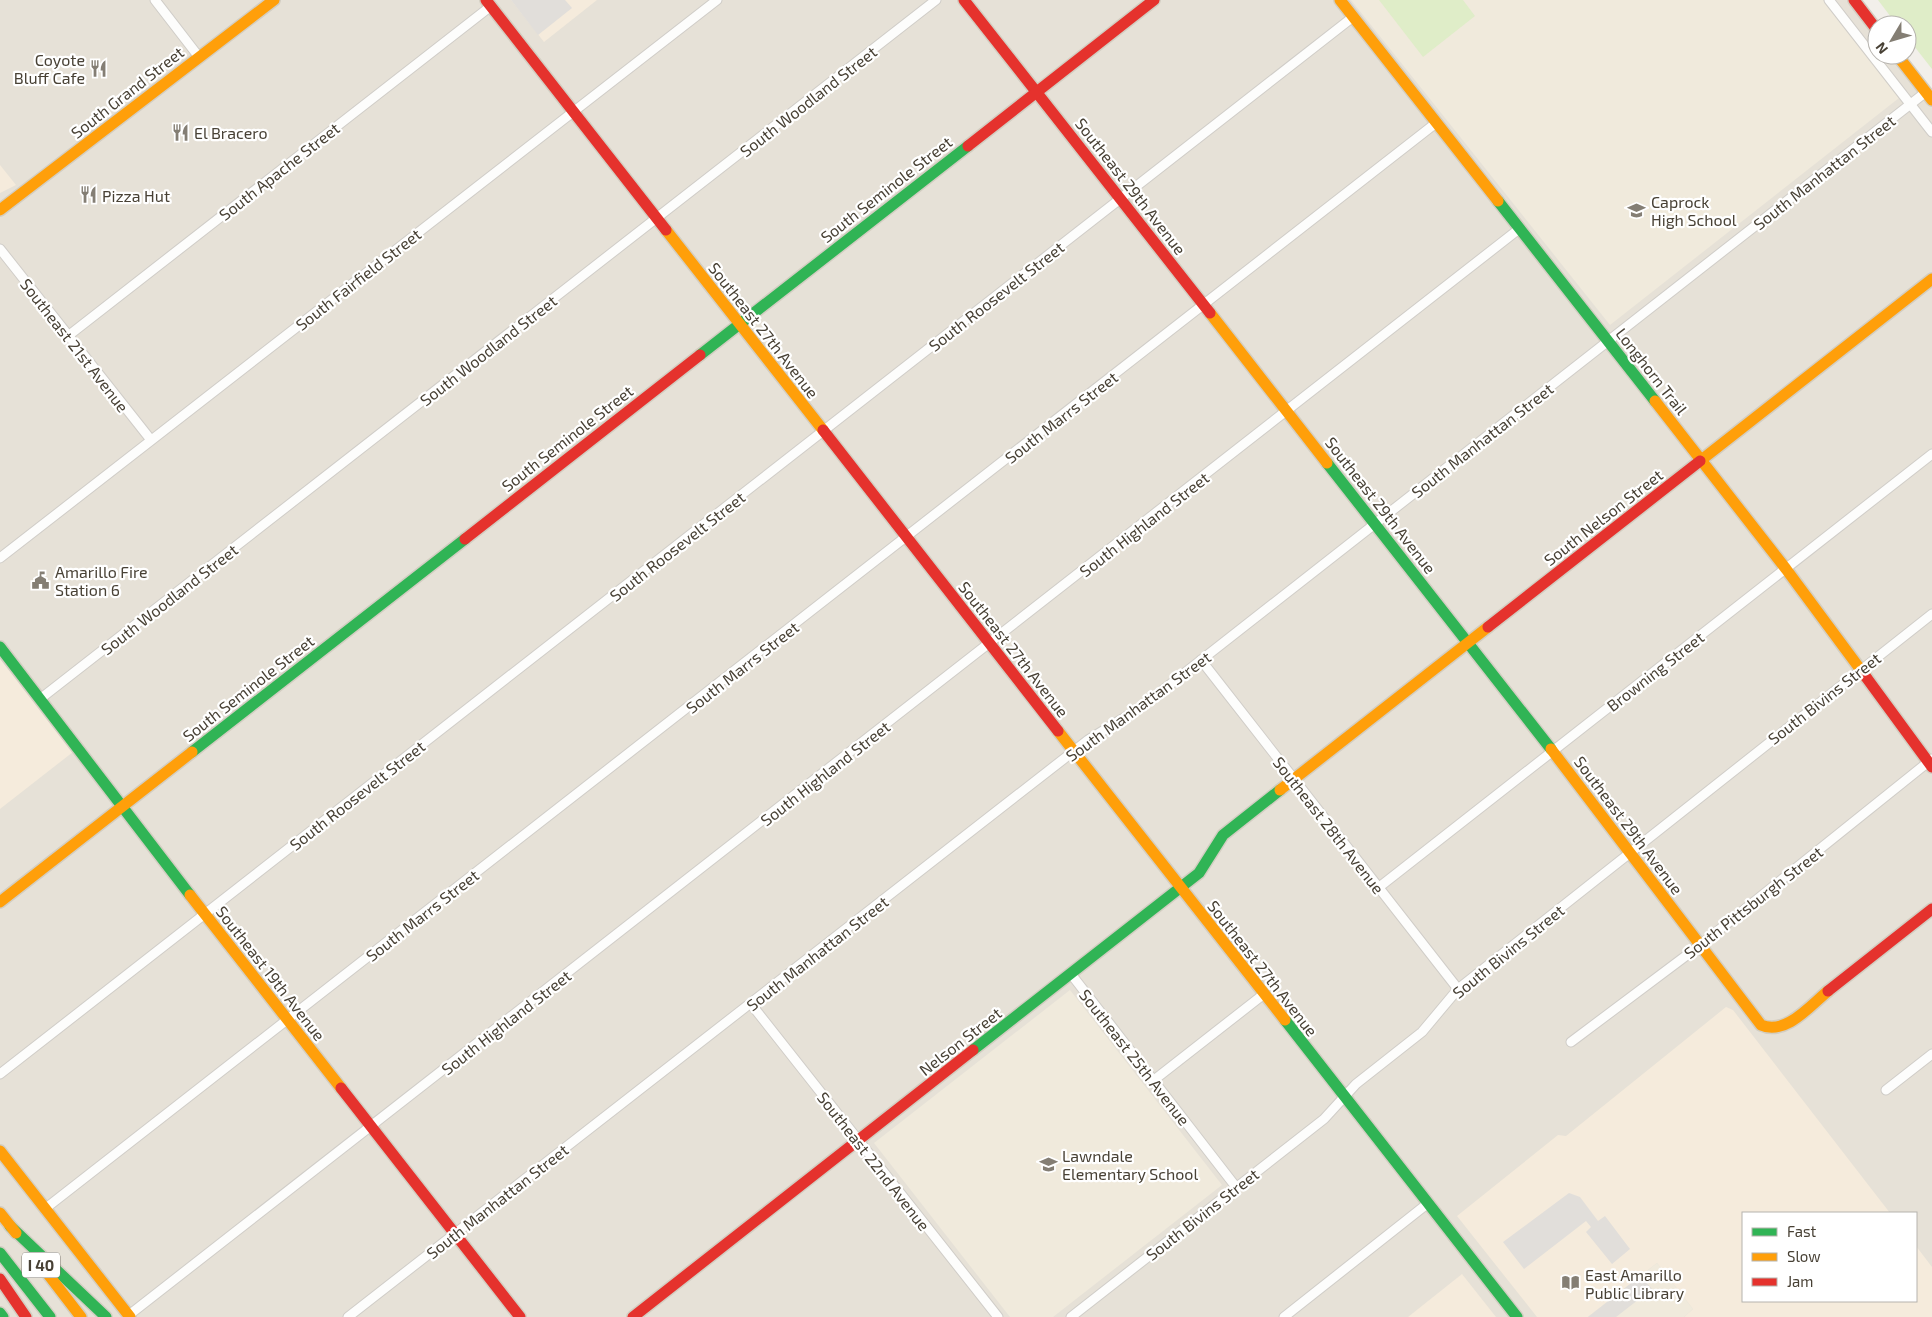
<svg xmlns="http://www.w3.org/2000/svg" width="1932" height="1317" font-family="'Exo 2',sans-serif">
<style>
.residential{fill:#e6e1d7;fill-rule:evenodd}
.commercial{fill:#f5ebdc}
.education{fill:#f0eadc}
.green{fill:#dfedc8}
.parking{fill:#e1deda}
.lines{fill:none;stroke-linecap:round;stroke-linejoin:round}
.street-casing{stroke:#d0cdc8;stroke-width:11}
.fast-casing{stroke:#d3cec2;stroke-width:14}
.slow-casing{stroke:#d3cec2;stroke-width:14}
.jam-casing{stroke:#d3cec2;stroke-width:14}
.street{stroke:#fdfdfc;stroke-width:9}
.fast{stroke:#30b455;stroke-width:11}
.slow{stroke:#ff9f0a;stroke-width:11}
.jam{stroke:#e5322d;stroke-width:11}
.labels{text-anchor:middle;dominant-baseline:central;stroke-width:4.5;stroke-linejoin:round;paint-order:stroke}
.shield{fill:#fff;stroke:#7f7a72;stroke-width:1}
.shield-label{font-size:15px;font-weight:bold;fill:#484135}
.poi-label{font-size:16px;fill:#484135;stroke:#fff;text-anchor:start}
.street-label{font-size:16px;fill:#484135;stroke:#fff}
</style>
<rect width="100%" height="100%" fill="#f2efea"/>
<path class="residential" d="M 0,0 L 1850,0 L 1877,34 L 1877,55 L 1893,55 L 1932,104 L 1932,1317 L 0,1317 ZM 1743,1213 L 1916,1213 L 1916,1301 L 1743,1301 Z"/>
<g class="commercial">
<path d="M 511,0 L 597,0 L 544,42 Z"/>
<path d="M 0,165 L 16,185 L 0,193 Z"/>
<path d="M 0,659 L 73,752 L 0,809 Z"/>
<path d="M 1726,1007 L 1733,1010 L 1890,1213 L 1743,1213 L 1743,1301 L 1916,1301 L 1916,1246 L 1932,1267 L 1932,1317 L 1684,1317 L 1693,1309 L 1657,1263 L 1588,1317 L 1537,1317 L 1457,1216 L 1558,1135 L 1566,1136 Z"/>
<path d="M 1462,1274 L 1496,1317 L 1408,1317 Z"/>
</g>
<g class="education">
<path d="M 1351,0 L 1823,0 L 1899,98 L 1610,325 Z"/>
<path d="M 1070,990 L 1222,1185 L 1053,1317 L 1010,1317 L 874,1143 Z"/>
<path d="M 1657,1263 L 1693,1309 L 1684,1317 L 1588,1317 Z"/>
</g>
<g class="green">
<path d="M 1379,0 L 1463,0 L 1475,16 L 1423,57 Z"/>
<path d="M 1878,0 L 1932,0 L 1932,69 L 1907,37 L 1907,25 L 1897,25 Z"/>
</g>
<g class="parking">
<path d="M 511,0 L 565,0 L 572,8 L 538,35 Z"/>
<path d="M 1569,1193 L 1580,1197 L 1598,1221 L 1605,1216 L 1630,1249 L 1612,1264 L 1586,1232 L 1591,1227 L 1586,1221 L 1524,1269 L 1503,1242 Z"/>
<path d="M 1648,1270 L 1654,1278 L 1647,1283 L 1652,1289 L 1616,1317 L 1588,1317 Z"/>
</g>
<g class="lines">
<defs>
<g id="street">
<path d="M 155,0 L 199,57"/>
<path d="M 1829,0 L 1932,132"/>
<path d="M 0,249 L 151,440"/>
<path d="M 68,336 L 491,6"/>
<path d="M 0,558 L 717,0"/>
<path d="M 1201,660 L 1458,989"/>
<path d="M 40,699 L 936,0"/>
<path d="M 1378,888 L 1932,454"/>
<path d="M 1071,974 L 1236,1187"/>
<path d="M 751,1004 L 998,1317"/>
<path d="M 1571,1042 L 1699,946 L 1932,759"/>
<path d="M 0,1074 L 1353,17"/>
<path d="M 1154,1080 L 1264,994"/>
<path d="M 1886,1090 L 1932,1054"/>
<path d="M 46,1208 L 1436,123"/>
<path d="M 129,1315 L 1519,229"/>
<path d="M 348,1317 L 1088,740 L 1140,708 L 1926,92"/>
<path d="M 1071,1317 L 1324,1119 L 1356,1084 L 1422,1032 L 1458,989 L 1932,614"/>
<path d="M 1284,1317 L 1427,1204"/>
</g>
<g id="fast">
<path d="M 1498,201 L 1655,401"/>
<path d="M 700,355 L 968,146"/>
<path d="M 1327,463 L 1551,749"/>
<path d="M 0,647 L 190,895"/>
<path d="M 192,752 L 465,539"/>
<path d="M 1285,1020 L 1517,1317"/>
<path d="M 973,1050 L 1199,873 L 1223,835 L 1280,790"/>
<path d="M 10,1226 L 106,1317"/>
<path d="M 0,1253 L 50,1317"/>
<path d="M 0,1313 L 3,1317"/>
</g>
<g id="slow">
<path d="M 1340,0 L 1498,201"/>
<path d="M 1897,55 L 1932,100"/>
<path d="M 0,210 L 274,0"/>
<path d="M 666,230 L 823,430"/>
<path d="M 1210,313 L 1327,463"/>
<path d="M 1655,401 L 1786,569 L 1866,677"/>
<path d="M 1700,461 L 1932,279"/>
<path d="M 1058,731 L 1285,1020"/>
<path d="M 1551,749 L 1761,1025 C 1785,1036 1810,1006 1828,991"/>
<path d="M 1280,790 L 1488,627"/>
<path d="M 190,895 L 341,1088"/>
<path d="M 0,902 L 192,752"/>
<path d="M 0,1151 L 130,1317"/>
<path d="M 0,1213 L 16,1233"/>
<path d="M 41,1265 L 81,1317"/>
</g>
<g id="jam">
<path d="M 486,0 L 666,230"/>
<path d="M 964,0 L 1210,313"/>
<path d="M 1854,0 L 1877,30"/>
<path d="M 968,146 L 1154,0"/>
<path d="M 823,430 L 1058,731"/>
<path d="M 465,539 L 700,355"/>
<path d="M 1488,627 L 1700,461"/>
<path d="M 1866,677 L 1932,767"/>
<path d="M 1828,991 L 1932,909"/>
<path d="M 341,1088 L 520,1317"/>
<path d="M 0,1279 L 26,1317"/>
<path d="M 633,1317 L 973,1050"/>
</g>
</defs>
<use href="#street" class="street-casing"/>
<use href="#fast" class="fast-casing"/>
<use href="#slow" class="slow-casing"/>
<use href="#jam" class="jam-casing"/>
<use href="#street" class="street"/>
<use href="#fast" class="fast"/>
<use href="#slow" class="slow"/>
<use href="#jam" class="jam"/>
</g>
<defs>
<symbol id="restaurant-bare" viewBox="-9 -9 18 18"><path d="M-5-6h1v4h1v-4h1v4h1v-4h1v5L-1.5 .5V6h-2V.5L-5-1ZM5-6V6H3V1.5H1.5Q1.5-4 5-6Z" fill="#847e74" stroke="#fff" stroke-width="2.5" paint-order="stroke"/></symbol>
<symbol id="school-bare" viewBox="-9 -9 18 18"><path d="M0-5L7-2L0 1L-7-2ZM-4 1L0 2.5L4 1V4Q0 6-4 4Z" fill="#847e74" stroke="#fff" stroke-width="2.5" paint-order="stroke"/></symbol>
<symbol id="civic-bare" viewBox="-9 -9 18 18"><path d="M-.6-6.5H3V-4.5H.6V-3L4-1V1h2V6H-6V1h2V-1L-.6-3ZM-1.2 2.5V6h2.4V2.5Z" fill="#847e74" stroke="#fff" stroke-width="2.5" paint-order="stroke"/></symbol>
<symbol id="library-bare" viewBox="-9 -9 18 18"><path d="M-6-4Q-3-5.5-.7-3.5V5Q-3 3-6 4ZM6-4Q3-5.5 .7-3.5V5Q3 3 6 4Z" fill="#847e74" stroke="#fff" stroke-width="2.5" paint-order="stroke"/></symbol>
</defs>
<g fill-rule="evenodd">
<use href="#restaurant-bare" x="86" y="56" width="25" height="25"/>
<use href="#restaurant-bare" x="168" y="120" width="25" height="25"/>
<use href="#restaurant-bare" x="76" y="182" width="25" height="25"/>
<use href="#school-bare" x="1624" y="198" width="25" height="25"/>
<use href="#civic-bare" x="28" y="568" width="25" height="25"/>
<use href="#school-bare" x="1036" y="1152" width="25" height="25"/>
<use href="#library-bare" x="1558" y="1270" width="25" height="25"/>
</g>
<g class="labels">
<rect class="shield" x="22" y="1252.5" width="38" height="25" rx="4"/>
<g class="shield-label">
<text x="41" y="1265">I 40</text>
</g>
<g class="poi-label">
<text x="85" y="59" text-anchor="end">Coyote<tspan x="85" dy="18">Bluff Cafe</tspan></text>
<text x="194" y="132">El Bracero</text>
<text x="102" y="195">Pizza Hut</text>
<text x="1651" y="201">Caprock<tspan x="1651" dy="18">High School</tspan></text>
<text x="55" y="571">Amarillo Fire<tspan x="55" dy="18">Station 6</tspan></text>
<text x="1062" y="1155">Lawndale<tspan x="1062" dy="18">Elementary School</tspan></text>
<text x="1585" y="1274">East Amarillo<tspan x="1585" dy="18">Public Library</tspan></text>
</g>
<g class="street-label">
<text transform="translate(127 92) rotate(-38)">South Grand Street</text>
<text transform="translate(808 101) rotate(-38)">South Woodland Street</text>
<text transform="translate(279 171) rotate(-38)">South Apache Street</text>
<text transform="translate(1824 172) rotate(-38)">South Manhattan Street</text>
<text transform="translate(1131 186) rotate(52)">Southeast 29th Avenue</text>
<text transform="translate(886 189) rotate(-38)">South Seminole Street</text>
<text transform="translate(358 279) rotate(-38)">South Fairfield Street</text>
<text transform="translate(996 296) rotate(-38)">South Roosevelt Street</text>
<text transform="translate(764 330) rotate(52)">Southeast 27th Avenue</text>
<text transform="translate(75 345) rotate(52)">Southeast 21st Avenue</text>
<text transform="translate(488 350) rotate(-38)">South Woodland Street</text>
<text transform="translate(1652 371) rotate(52)">Longhorn Trail</text>
<text transform="translate(1061 417) rotate(-38)">South Marrs Street</text>
<text transform="translate(567 438) rotate(-38)">South Seminole Street</text>
<text transform="translate(1482 440) rotate(-38)">South Manhattan Street</text>
<text transform="translate(1381 505) rotate(52)">Southeast 29th Avenue</text>
<text transform="translate(1603 517) rotate(-38)">South Nelson Street</text>
<text transform="translate(1144 524) rotate(-38)">South Highland Street</text>
<text transform="translate(677 546) rotate(-38)">South Roosevelt Street</text>
<text transform="translate(169 599) rotate(-38)">South Woodland Street</text>
<text transform="translate(1014 649) rotate(52)">Southeast 27th Avenue</text>
<text transform="translate(742 667) rotate(-38)">South Marrs Street</text>
<text transform="translate(1655 671) rotate(-38)">Browning Street</text>
<text transform="translate(248 688) rotate(-38)">South Seminole Street</text>
<text transform="translate(1824 698) rotate(-38)">South Bivins Street</text>
<text transform="translate(1138 706) rotate(-36)">South Manhattan Street</text>
<text transform="translate(825 773) rotate(-38)">South Highland Street</text>
<text transform="translate(357 795) rotate(-38)">South Roosevelt Street</text>
<text transform="translate(1329 825) rotate(52)">Southeast 28th Avenue</text>
<text transform="translate(1629 825) rotate(53)">Southeast 29th Avenue</text>
<text transform="translate(1753 902) rotate(-38)">South Pittsburgh Street</text>
<text transform="translate(422 915) rotate(-38)">South Marrs Street</text>
<text transform="translate(1508 951) rotate(-39)">South Bivins Street</text>
<text transform="translate(817 953) rotate(-38)">South Manhattan Street</text>
<text transform="translate(1263 968) rotate(52)">Southeast 27th Avenue</text>
<text transform="translate(271 973) rotate(52)">Southeast 19th Avenue</text>
<text transform="translate(506 1022) rotate(-38)">South Highland Street</text>
<text transform="translate(960 1041) rotate(-38)">Nelson Street</text>
<text transform="translate(1135 1057) rotate(52)">Southeast 25th Avenue</text>
<text transform="translate(874 1161) rotate(52)">Southeast 22nd Avenue</text>
<text transform="translate(497 1201) rotate(-38)">South Manhattan Street</text>
<text transform="translate(1202 1214) rotate(-38)">South Bivins Street</text>
</g>
</g>
<rect x="1742" y="1212" width="175" height="90" fill="#ffffff" stroke="#b6b3ae"/>
<rect x="1752" y="1228" width="25" height="8" fill="#30b455" stroke="#b6b3ae"/>
<text x="1787" y="1237" font-size="15" fill="#484135">Fast</text>
<rect x="1752" y="1253" width="25" height="8" fill="#ff9f0a" stroke="#b6b3ae"/>
<text x="1787" y="1262" font-size="15" fill="#484135">Slow</text>
<rect x="1752" y="1278" width="25" height="8" fill="#e5322d" stroke="#b6b3ae"/>
<text x="1787" y="1287" font-size="15" fill="#484135">Jam</text>
<g transform="translate(1892 40) rotate(232)"><circle r="24" fill="#ffffff" stroke="#b6b3ae"/>
<path d="M0-4L9 19L0 12L-9 19Z" fill="#847e74"/>
<text y="-8" font-size="14" font-weight="bold" text-anchor="middle" fill="#484135">N</text>
</g>
</svg>
